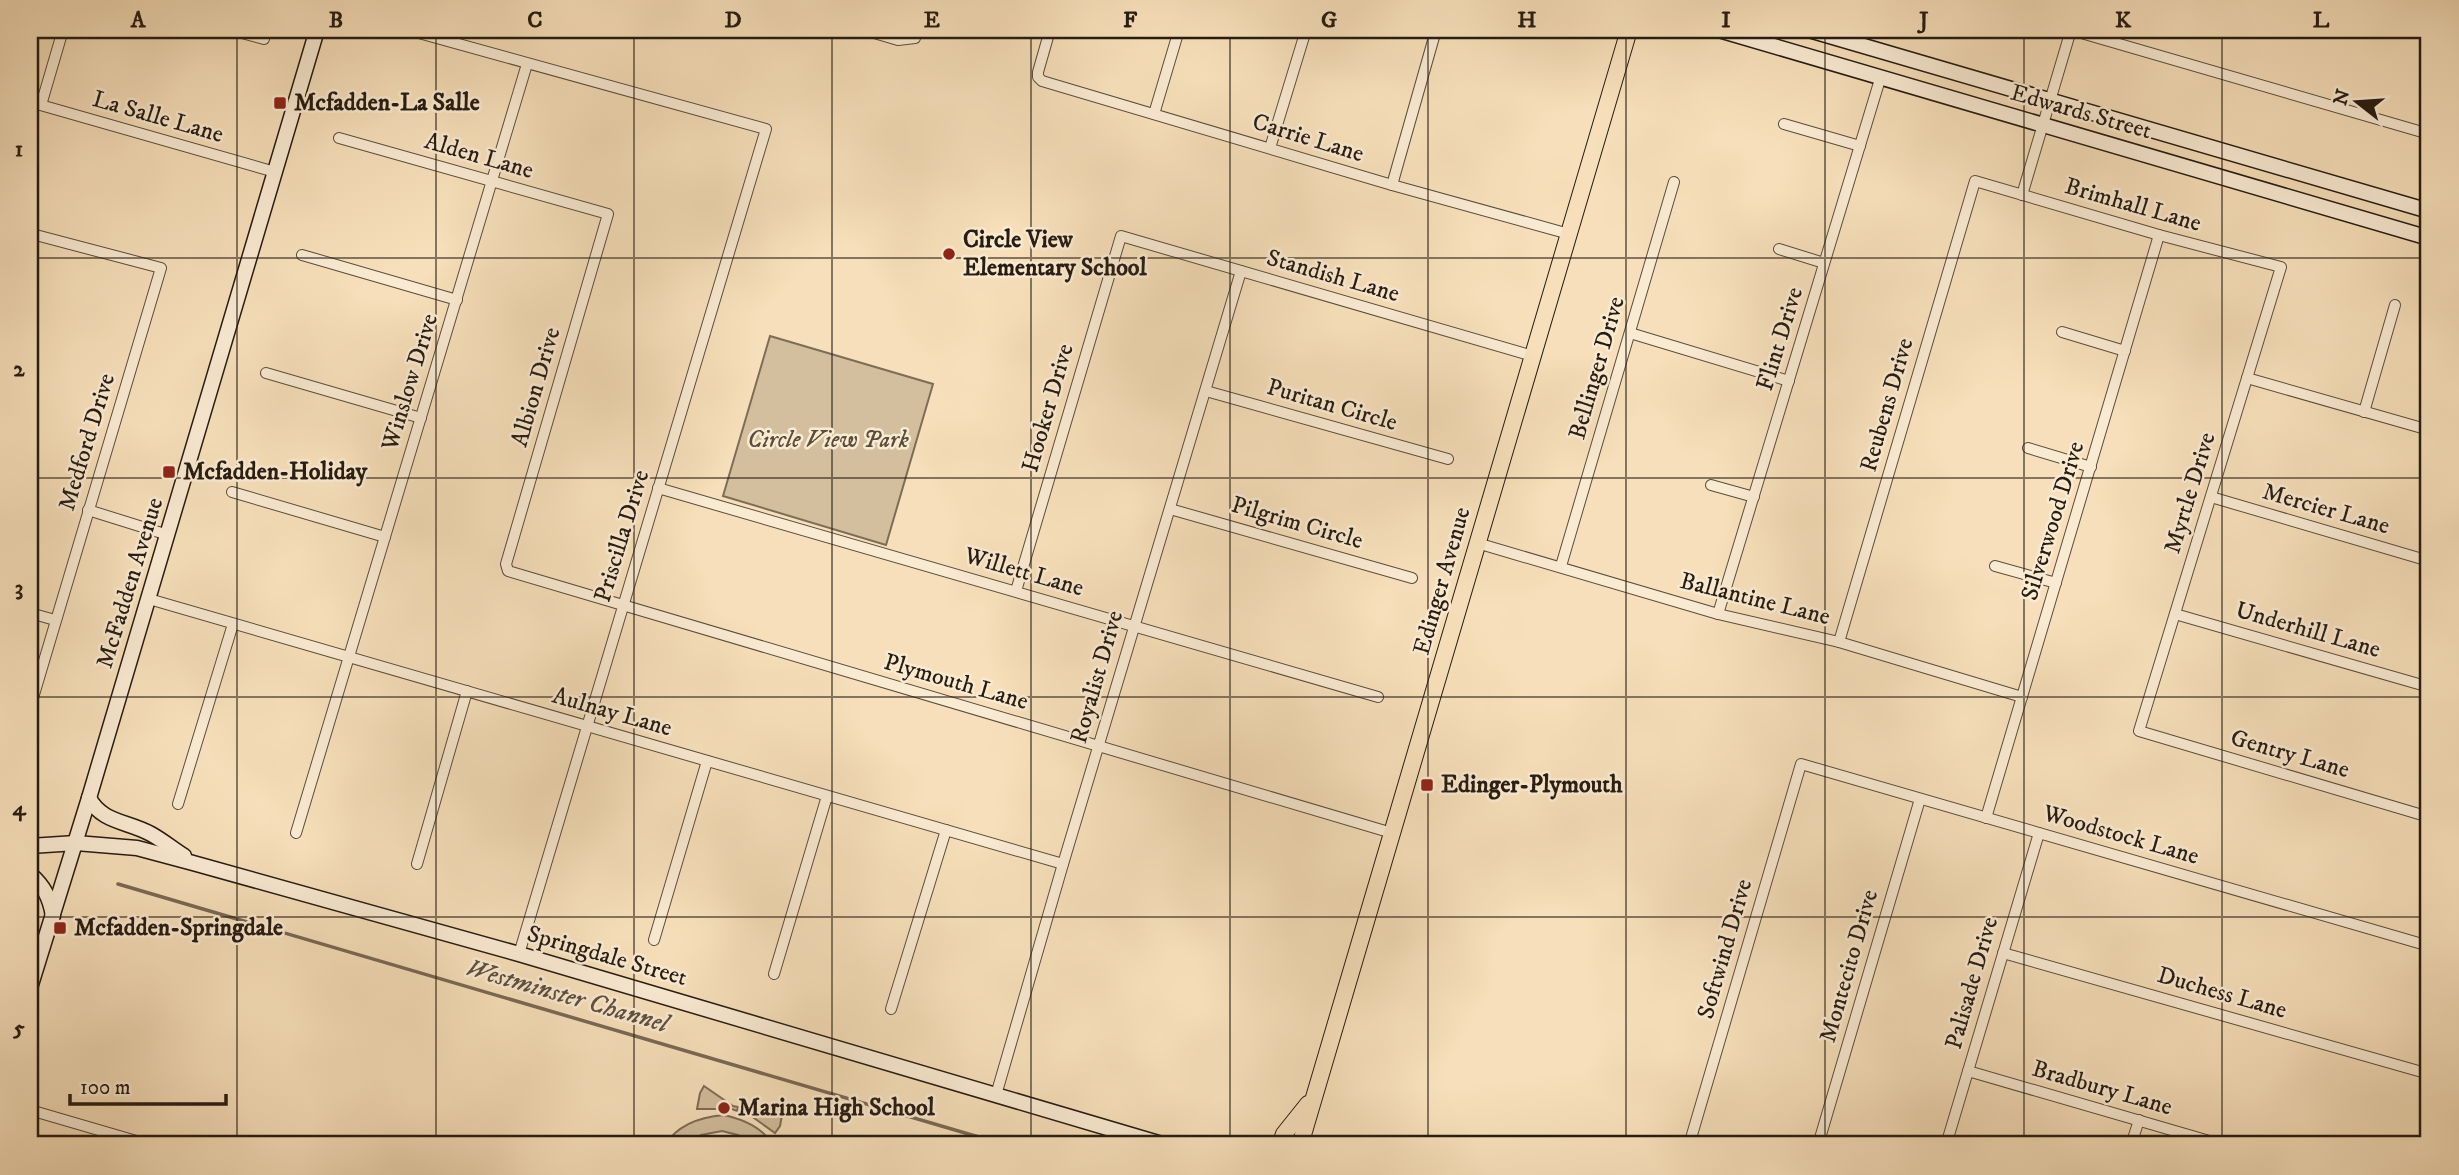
<svg xmlns="http://www.w3.org/2000/svg" width="2459" height="1175" font-family="'IM FELL DW Pica',serif">
<style>
.green{fill:#d3be9d;stroke:#7d6d57;stroke-width:2}
.lines{fill:none;stroke-linecap:round;stroke-linejoin:round}
.stream{stroke:#796954;stroke-width:3.5}
.street-casing{stroke:#5b4d3b;stroke-width:12}
.secondary-casing{stroke:#271c11;stroke-width:17}
.primary-casing{stroke:#271c11;stroke-width:18}
.street{stroke:#f9ead2;stroke-width:10}
.secondary{stroke:#f9ead2;stroke-width:14}
.primary{stroke:#f6dfba;stroke-width:16}
.grid{fill:none;stroke:#271c11;stroke-width:2;stroke-opacity:0.55}
.poi-dot{fill:#8f2418;stroke:#f9ead2;stroke-width:2.5}
.labels{text-anchor:middle;dominant-baseline:central;stroke-width:5;stroke-linejoin:round;paint-order:stroke}
.poi-label{font-size:24px;font-weight:bold;fill:#271c11;stroke:#f9ead2;text-anchor:start}
.street-label{font-size:24px;fill:#271c11;stroke:#f9ead2}
.park-label{font-size:24px;font-style:italic;fill:#5b4d3b;stroke:#f9ead2}
.water-label{font-size:26px;font-style:italic;fill:#5e503e;stroke:#f9ead2}
.neatline{fill:none;stroke:#271c11;stroke-width:2.5}
.grid-label{font-size:23px;text-anchor:middle;font-weight:bold;fill:#271c11}
</style>
<rect width="100%" height="100%" fill="#f6dfba"/>
<filter id="stains"><feTurbulence type="fractalNoise" baseFrequency=".00286" numOctaves="4"/><feColorMatrix values="0 0 0 0 .2 0 0 0 0 .09 0 0 0 0 .02 0 0 0 .5 -.17"/></filter>
<radialGradient id="worn" r=".72"><stop offset=".6" stop-color="#630" stop-opacity="0"/><stop offset="1" stop-color="#630" stop-opacity=".3"/></radialGradient>
<g class="green">
<path d="M 770,336 L 933,384 L 886,545 L 723,496 Z"/>
<path d="M 704,1086 L 733,1106 L 738,1107 L 737,1111 L 732,1109 L 697,1109 L 700,1093 Z"/>
<path d="M 743,1108 L 747,1110 L 783,1110 L 780,1126 L 775,1133 L 747,1113 L 741,1112 Z"/>
<path d="M 724,1115 C 745,1120 761,1127 774,1145 L 754,1145 L 738,1135 L 722,1131 L 701,1135 L 685,1145 L 665,1145 C 678,1124 700,1117 724,1115 Z"/>
</g>
<g class="lines">
<g class="stream">
<path d="M 30,816 L 31,816"/>
<path d="M 118,884 L 1006,1145"/>
</g>
<defs>
<g id="street">
<path d="M 231,30 L 264,39"/>
<path d="M 408,30 L 766,129 L 519,954"/>
<path d="M 864,30 L 898,40 L 915,38 L 917,30"/>
<path d="M 1050,30 L 1038,72 L 1038,77 L 1042,81 L 1392,185 L 1569,234"/>
<path d="M 2071,30 L 2429,134"/>
<path d="M 30,102 L 275,172"/>
<path d="M 41,105 L 63,30"/>
<path d="M 1154,114 L 1179,30"/>
<path d="M 1784,124 L 1860,146"/>
<path d="M 339,138 L 608,214 L 506,564 L 508,571 L 1392,833"/>
<path d="M 1270,148 L 1306,30"/>
<path d="M 1392,185 L 1436,30"/>
<path d="M 2022,195 L 2071,30"/>
<path d="M 30,241 L 32,234 L 161,268 L 30,708"/>
<path d="M 1779,249 L 1824,263"/>
<path d="M 302,255 L 457,300"/>
<path d="M 2062,332 L 2125,351"/>
<path d="M 1630,333 L 1789,381"/>
<path d="M 266,373 L 421,418"/>
<path d="M 2247,378 L 2429,430"/>
<path d="M 1206,391 L 1448,459"/>
<path d="M 2364,412 L 2395,305"/>
<path d="M 2028,448 L 2091,467"/>
<path d="M 1711,485 L 1754,497"/>
<path d="M 658,488 L 1378,697"/>
<path d="M 232,492 L 385,537"/>
<path d="M 2211,497 L 2429,561"/>
<path d="M 1170,509 L 1412,578"/>
<path d="M 88,510 L 168,535"/>
<path d="M 1477,543 L 1718,614 L 1839,642 L 2022,697"/>
<path d="M 1561,566 L 1674,182"/>
<path d="M 1995,566 L 2056,583"/>
<path d="M 1016,591 L 1121,236 L 1533,356"/>
<path d="M 149,599 L 1063,864"/>
<path d="M 30,613 L 55,620"/>
<path d="M 1718,614 L 1881,76"/>
<path d="M 2175,614 L 2429,687"/>
<path d="M 1839,642 L 1975,181 L 2159,235 L 2281,267 L 2139,731 L 2429,817"/>
<path d="M 178,804 L 233,624"/>
<path d="M 1986,818 L 2159,235"/>
<path d="M 296,833 L 527,64"/>
<path d="M 417,864 L 467,691"/>
<path d="M 654,940 L 707,761"/>
<path d="M 2003,953 L 2429,1074"/>
<path d="M 774,974 L 827,796"/>
<path d="M 891,1009 L 946,830"/>
<path d="M 1968,1071 L 2223,1145"/>
<path d="M 996,1095 L 1063,864 L 1241,271"/>
<path d="M 30,1110 L 150,1145"/>
<path d="M 1689,1145 L 1801,764 L 2429,946"/>
<path d="M 1818,1145 L 1920,799"/>
<path d="M 1946,1145 L 2039,833"/>
<path d="M 2131,1145 L 2139,1120"/>
</g>
<g id="secondary">
<path d="M 1719,30 L 2429,238"/>
<path d="M 1809,30 L 2429,211"/>
<path d="M 89,798 C 102,823 128,821 151,834 C 162,840 173,849 184,856"/>
<path d="M 30,846 L 76,843 L 137,848 L 193,863 L 519,954 L 1165,1145"/>
<path d="M 30,874 C 44,886 50,898 53,916"/>
<path d="M 30,988 L 89,798 L 317,30"/>
</g>
<g id="primary">
<path d="M 1280,1145 L 1284,1134 L 1308,1104"/>
<path d="M 1300,1145 L 1629,30"/>
</g>
</defs>
<use href="#street" class="street-casing"/>
<use href="#secondary" class="secondary-casing"/>
<use href="#primary" class="primary-casing"/>
<use href="#street" class="street"/>
<use href="#secondary" class="secondary"/>
<use href="#primary" class="primary"/>
</g>
<path class="grid" d="M 237,30 L 237,1145M 436,30 L 436,1145M 634,30 L 634,1145M 832,30 L 832,1145M 1031,30 L 1031,1145M 1230,30 L 1230,1145M 1428,30 L 1428,1145M 1626,30 L 1626,1145M 1825,30 L 1825,1145M 2024,30 L 2024,1145M 2222,30 L 2222,1145M 30,258 L 2429,258M 30,478 L 2429,478M 30,697 L 2429,697M 30,917 L 2429,917"/>
<g class="poi-dot">
<rect x="273" y="96" width="14" height="14" rx="3.5"/>
<circle cx="949" cy="254" r="7"/>
<rect x="162" y="465" width="14" height="14" rx="3.5"/>
<rect x="1420" y="778" width="14" height="14" rx="3.5"/>
<rect x="53" y="921" width="14" height="14" rx="3.5"/>
<circle cx="724" cy="1108" r="7"/>
</g>
<g class="labels">
<g class="poi-label">
<text x="294" y="103">Mcfadden-La Salle</text>
<text x="963" y="240">Circle View<tspan x="963" dy="28">Elementary School</tspan></text>
<text x="183" y="472">Mcfadden-Holiday</text>
<text x="1441" y="785">Edinger-Plymouth</text>
<text x="74" y="928">Mcfadden-Springdale</text>
<text x="738" y="1108">Marina High School</text>
</g>
<g class="street-label">
<text transform="translate(2081 112) rotate(16)">Edwards Street</text>
<text transform="translate(158 117) rotate(16)">La Salle Lane</text>
<text transform="translate(1308 138) rotate(17)">Carrie Lane</text>
<text transform="translate(479 156) rotate(16)">Alden Lane</text>
<text transform="translate(2133 205) rotate(16)">Brimhall Lane</text>
<text transform="translate(1333 276) rotate(16)">Standish Lane</text>
<text transform="translate(1780 339) rotate(-73)">Flint Drive</text>
<text transform="translate(1597 368) rotate(-74)">Bellinger Drive</text>
<text transform="translate(410 382) rotate(-73)">Winslow Drive</text>
<text transform="translate(536 387) rotate(-74)">Albion Drive</text>
<text transform="translate(1332 405) rotate(16)">Puritan Circle</text>
<text transform="translate(1887 405) rotate(-74)">Reubens Drive</text>
<text transform="translate(1048 408) rotate(-74)">Hooker Drive</text>
<text transform="translate(87 442) rotate(-73)">Medford Drive</text>
<text transform="translate(2190 493) rotate(-73)">Myrtle Drive</text>
<text transform="translate(2326 509) rotate(16)">Mercier Lane</text>
<text transform="translate(2053 521) rotate(-73)">Silverwood Drive</text>
<text transform="translate(1297 523) rotate(16)">Pilgrim Circle</text>
<text transform="translate(622 536) rotate(-73)">Priscilla Drive</text>
<text transform="translate(1024 572) rotate(16)">Willett Lane</text>
<text transform="translate(1442 581) rotate(-74)">Edinger Avenue</text>
<text transform="translate(130 583) rotate(-73)">McFadden Avenue</text>
<text transform="translate(1755 599) rotate(14)">Ballantine Lane</text>
<text transform="translate(2308 630) rotate(16)">Underhill Lane</text>
<text transform="translate(1097 677) rotate(-74)">Royalist Drive</text>
<text transform="translate(956 682) rotate(16)">Plymouth Lane</text>
<text transform="translate(612 712) rotate(16)">Aulnay Lane</text>
<text transform="translate(2290 754) rotate(16)">Gentry Lane</text>
<text transform="translate(2121 835) rotate(16)">Woodstock Lane</text>
<text transform="translate(1725 949) rotate(-74)">Softwind Drive</text>
<text transform="translate(607 956) rotate(16)">Springdale Street</text>
<text transform="translate(1849 966) rotate(-74)">Montecito Drive</text>
<text transform="translate(1972 983) rotate(-74)">Palisade Drive</text>
<text transform="translate(2222 993) rotate(16)">Duchess Lane</text>
<text transform="translate(2102 1088) rotate(16)">Bradbury Lane</text>
</g>
<g class="park-label">
<text x="828" y="440">Circle View Park</text>
</g>
<g class="water-label">
<text transform="translate(567 996) rotate(16)">Westminster Channel</text>
</g>
</g>
<rect width="2459" height="1175" fill="none" stroke="#f6dfba" stroke-width="77"/>
<g transform="translate(2357 102) rotate(287)" stroke="#f9ead2" stroke-width="5" paint-order="stroke">
<path d="M0-5L12 26L0 18L-12 26Z" fill="#271c11"/>
<text y="-10" font-size="19" font-weight="bold" text-anchor="middle" fill="#271c11">N</text>
</g>
<path d="M70 1094v10h156v-10" fill="none" stroke="#271c11" stroke-width="3.5"/>
<text x="80" y="1094" font-size="21" fill="#271c11" stroke="#f9ead2" stroke-width="5" paint-order="stroke">100 m</text>
<rect x="38" y="38" width="2382" height="1098" class="neatline"/>
<g class="grid-label">
<text x="138" y="27">A</text>
<text x="336" y="27">B</text>
<text x="535" y="27">C</text>
<text x="733" y="27">D</text>
<text x="932" y="27">E</text>
<text x="1130" y="27">F</text>
<text x="1329" y="27">G</text>
<text x="1527" y="27">H</text>
<text x="1726" y="27">I</text>
<text x="1924" y="27">J</text>
<text x="2123" y="27">K</text>
<text x="2321" y="27">L</text>
<text x="19" y="156">1</text>
<text x="19" y="376">2</text>
<text x="19" y="595">3</text>
<text x="19" y="815">4</text>
<text x="19" y="1035">5</text>
</g>
<rect width="100%" height="100%" filter="url(#stains)"/>
<rect width="100%" height="100%" fill="url(#worn)"/>
</svg>
